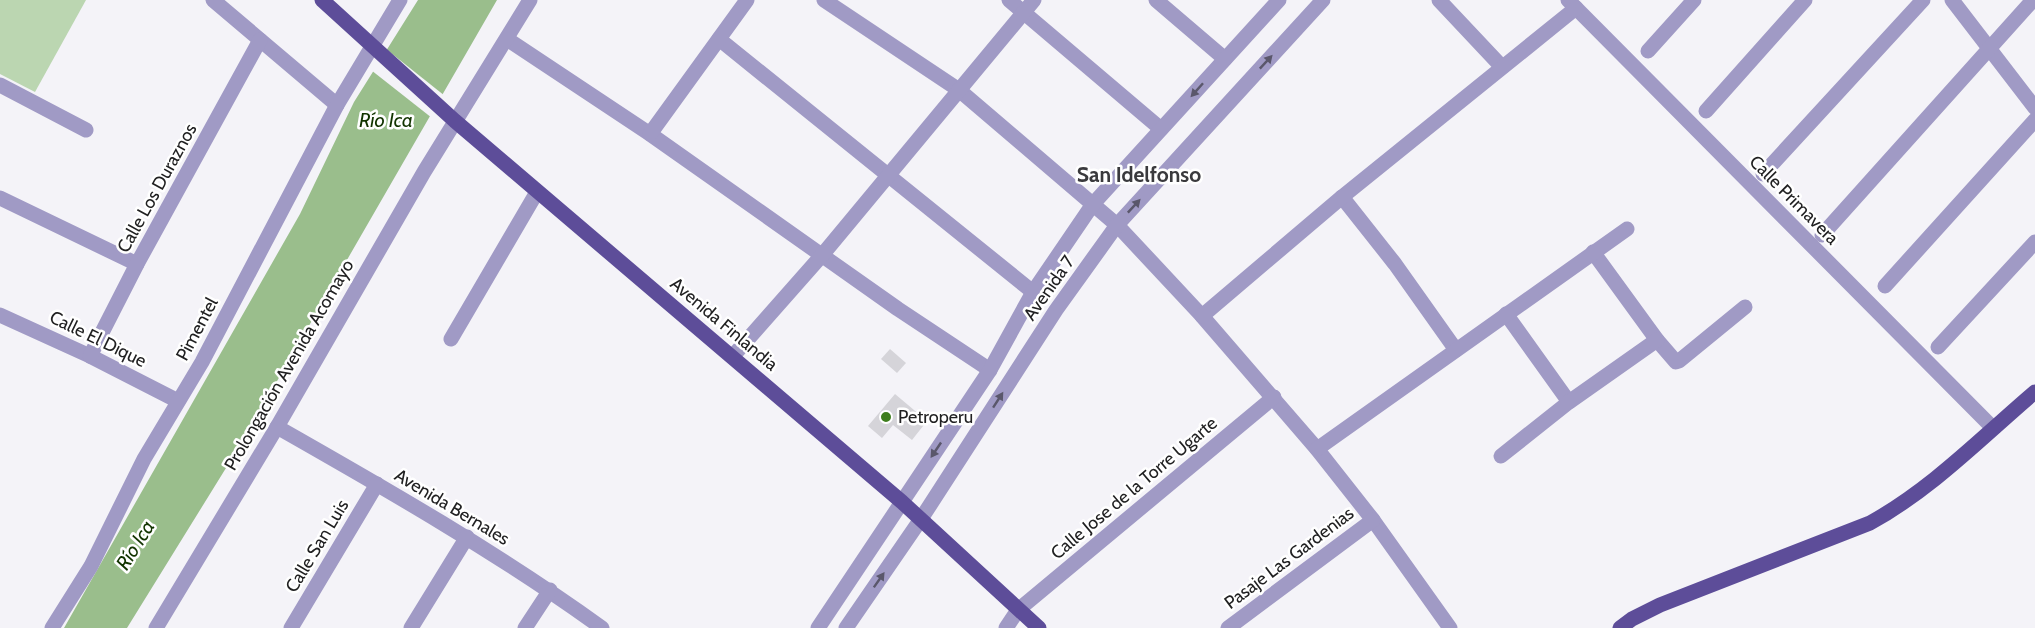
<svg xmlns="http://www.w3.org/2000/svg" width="2035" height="628" font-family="Cabin,sans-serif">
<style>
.green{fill:#bbd6b1}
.water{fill:#9abe8c}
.pier{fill:#f4f3f8}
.building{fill:#d5d4d9}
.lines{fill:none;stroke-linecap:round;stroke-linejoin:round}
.minor{stroke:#a09ac5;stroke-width:15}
.major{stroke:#5d4d99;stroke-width:15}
.oneway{fill:#5a576b}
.poi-dot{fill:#3d7d1c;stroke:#fff;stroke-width:2}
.labels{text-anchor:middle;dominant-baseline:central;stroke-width:5;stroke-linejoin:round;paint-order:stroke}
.street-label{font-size:18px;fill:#212122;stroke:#fff}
.poi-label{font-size:18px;fill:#212122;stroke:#fff;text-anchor:start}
.water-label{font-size:20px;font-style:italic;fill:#123400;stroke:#fff}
.quarter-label{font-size:21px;font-weight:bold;fill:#3a3a3d;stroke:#fff}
</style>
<rect width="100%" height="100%" fill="#f4f3f8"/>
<path class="green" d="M 0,0 L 86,0 L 35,92 L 0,74 Z"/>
<path class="water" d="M 418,0 L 497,0 L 239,447 L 127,628 L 64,628 L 300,214 L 354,102 Z"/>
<path class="pier" d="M 386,49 L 445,96 L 432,118 L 371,70 Z"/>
<g class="building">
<path d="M 890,349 L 906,363 L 897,373 L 881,359 Z"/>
<path d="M 895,394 L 927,421 L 912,440 L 893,425 L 882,438 L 868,426 Z"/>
</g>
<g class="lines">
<g class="minor">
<path d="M 213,0 L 337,105"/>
<path d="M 824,0 L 959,90 L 1117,225 L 1202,316 L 1317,449 L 1373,520 L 1450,628"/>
<path d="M 1009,0 L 1161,129"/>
<path d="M 1156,0 L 1225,59"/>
<path d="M 1439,0 L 1502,67"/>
<path d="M 1568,0 L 1993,428"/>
<path d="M 1952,0 L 2035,108"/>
<path d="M 507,39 L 650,134 L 898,309 L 990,370"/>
<path d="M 719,39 L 1033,292"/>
<path d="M 1648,51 L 1694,0"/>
<path d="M 0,85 L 86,130"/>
<path d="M 1706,111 L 1805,0"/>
<path d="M 650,134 L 747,0"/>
<path d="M 1763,174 L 1923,0"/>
<path d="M 1342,197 L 1395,264 L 1456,350"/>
<path d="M 0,198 L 137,264"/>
<path d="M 1822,235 L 2033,0"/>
<path d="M 1593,252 L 1657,340 L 1676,362 L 1679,361 L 1745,307"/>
<path d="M 1885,286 L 2035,120"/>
<path d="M 1506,314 L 1569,402"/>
<path d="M 0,315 L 90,356 L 178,401"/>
<path d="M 1202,316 L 1342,197 L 1576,8"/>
<path d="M 451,339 L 537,192"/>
<path d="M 1938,347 L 2035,242"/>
<path d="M 90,356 L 137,264 L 260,40"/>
<path d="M 733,356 L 823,254 L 1034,0"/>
<path d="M 277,427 C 388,490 498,553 602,628"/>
<path d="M 1317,449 L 1627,229"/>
<path d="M 1501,456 L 1569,402 L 1657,340"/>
<path d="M 52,628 L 91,566 L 144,459 L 202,362 L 337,105 L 400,0"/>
<path d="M 156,628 L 277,427 L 424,172 L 530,0"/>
<path d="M 291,628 L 377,484"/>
<path d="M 411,628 L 467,537"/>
<path d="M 525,628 L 550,590"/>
<path d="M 818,628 L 990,370 L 1033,292 L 1093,204 L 1279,0"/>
<path d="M 846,628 L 921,519 L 1056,310 L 1117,225 L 1323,0"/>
<path d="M 1006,628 L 1018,610 L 1274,397"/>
<path d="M 1228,628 L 1373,520"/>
</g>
<g class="major">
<path d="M 322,0 L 455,121 L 902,502 L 1039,628"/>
<path d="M 1620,628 L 1632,619 L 1660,605 L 1870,523 C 1932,489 1982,437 2035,392"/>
</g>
</g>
<defs><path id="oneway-solid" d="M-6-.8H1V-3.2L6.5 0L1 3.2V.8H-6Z" transform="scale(1.5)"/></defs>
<g class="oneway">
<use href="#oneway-solid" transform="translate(1266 62) rotate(-47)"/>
<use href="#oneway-solid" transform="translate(1197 90) rotate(132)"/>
<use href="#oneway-solid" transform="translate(1134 206) rotate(-47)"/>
<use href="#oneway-solid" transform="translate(998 400) rotate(-57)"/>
<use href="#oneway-solid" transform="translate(936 450) rotate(124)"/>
<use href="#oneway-solid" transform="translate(879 580) rotate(-55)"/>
</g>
<circle class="poi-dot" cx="886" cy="417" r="6"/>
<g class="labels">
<g class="street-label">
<text transform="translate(157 188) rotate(-61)">Calle Los Duraznos</text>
<text transform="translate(1794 200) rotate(45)">Calle Primavera</text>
<text transform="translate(1049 288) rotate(-55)">Avenida 7</text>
<text transform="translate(724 324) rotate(40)">Avenida Finlandia</text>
<text transform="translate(197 329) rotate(-62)">Pimentel</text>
<text transform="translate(98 339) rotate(26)">Calle El Dique</text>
<text transform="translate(289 365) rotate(-60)">Prolongación Avenida Acomayo</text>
<text transform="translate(1134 488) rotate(-40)">Calle Jose de la Torre Ugarte</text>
<text transform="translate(452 507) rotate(31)">Avenida Bernales</text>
<text transform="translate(317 546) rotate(-59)">Calle San Luis</text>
<text transform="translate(1289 558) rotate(-37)">Pasaje Las Gardenias</text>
</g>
<g class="poi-label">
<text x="898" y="417">Petroperu</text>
</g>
<g class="water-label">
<text x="386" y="120">Río Ica</text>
<text transform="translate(135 545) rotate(-58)">Río Ica</text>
</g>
<g class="quarter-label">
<text x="1139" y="174">San Idelfonso</text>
</g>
</g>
</svg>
